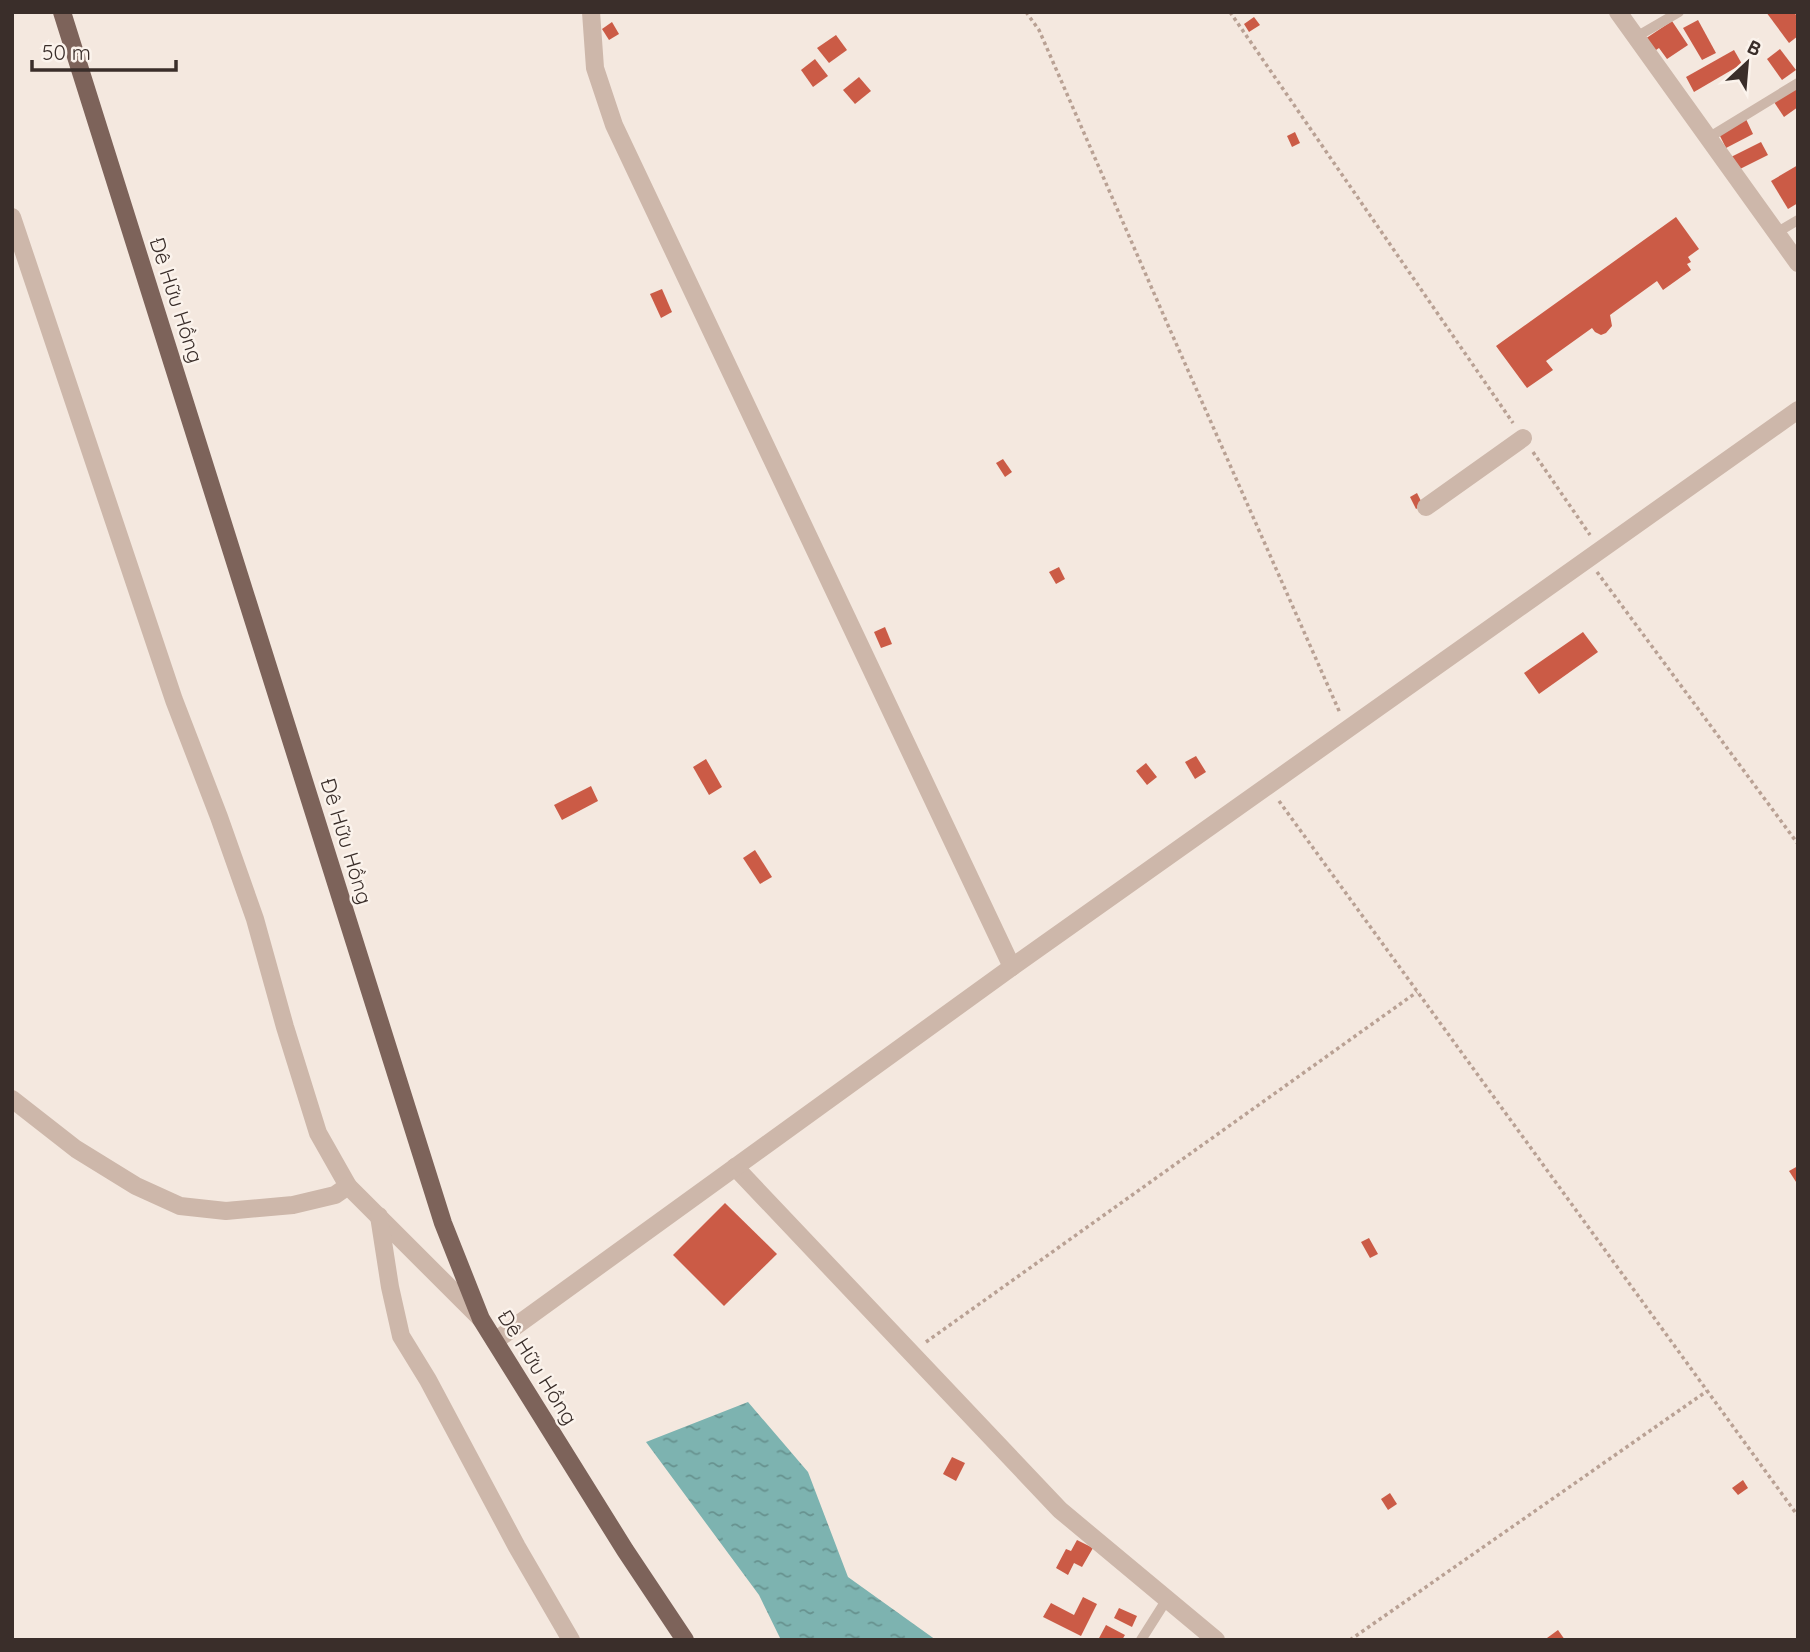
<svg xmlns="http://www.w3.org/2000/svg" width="1810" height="1652" font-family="Quicksand,sans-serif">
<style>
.water{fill:url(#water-ripples)}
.building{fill:#cb5b46}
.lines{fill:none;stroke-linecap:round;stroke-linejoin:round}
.path{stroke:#b9a194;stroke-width:3.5;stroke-dasharray:3.5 3.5;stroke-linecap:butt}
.service{stroke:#cdb7aa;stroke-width:10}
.minor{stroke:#cdb7aa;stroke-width:18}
.primary{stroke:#7d635a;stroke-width:18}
.labels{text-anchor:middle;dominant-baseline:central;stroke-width:5;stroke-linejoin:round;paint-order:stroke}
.street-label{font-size:21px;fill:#3a2e2a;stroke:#fbf3ec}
</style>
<defs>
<pattern id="water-ripples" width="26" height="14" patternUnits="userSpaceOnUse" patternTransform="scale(1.75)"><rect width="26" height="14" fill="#7db3b0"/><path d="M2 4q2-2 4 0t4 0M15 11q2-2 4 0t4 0" fill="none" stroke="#67928f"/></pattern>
</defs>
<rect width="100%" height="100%" fill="#f4e8df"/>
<path class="water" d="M 748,1402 L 808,1472 L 848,1577 L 936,1640 L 781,1640 L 759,1595 L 646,1442 Z"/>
<g class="building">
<path d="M 1766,12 L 1794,12 L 1798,18 L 1798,36 L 1789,43 Z"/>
<path d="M 1254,17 L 1260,25 L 1249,32 L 1244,24 Z"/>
<path d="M 1698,20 L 1716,53 L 1702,60 L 1683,28 Z"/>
<path d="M 1672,21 L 1688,45 L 1667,59 L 1659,48 L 1653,52 L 1645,39 Z"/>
<path d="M 612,22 L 619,34 L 609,40 L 602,29 Z"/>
<path d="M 836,35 L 847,50 L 829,63 L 817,48 Z"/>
<path d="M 1780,49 L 1796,70 L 1782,80 L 1767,59 Z"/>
<path d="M 1734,50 L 1742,64 L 1694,92 L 1686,77 Z"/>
<path d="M 815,59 L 828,76 L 813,87 L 801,70 Z"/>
<path d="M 859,77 L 871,91 L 855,104 L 843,90 Z"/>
<path d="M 1796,86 L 1798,89 L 1798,107 L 1784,117 L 1774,102 Z"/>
<path d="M 1746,119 L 1753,134 L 1726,148 L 1719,134 Z"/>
<path d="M 1295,132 L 1300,143 L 1292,147 L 1287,136 Z"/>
<path d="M 1761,142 L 1768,155 L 1738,170 L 1731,157 Z"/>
<path d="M 1798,165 L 1798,203 L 1788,209 L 1771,181 Z"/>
<path d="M 1676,217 L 1699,249 L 1688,257 L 1691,262 L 1687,264 L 1691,270 L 1663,290 L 1657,281 L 1610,315 L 1612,326 L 1606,333 L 1601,335 L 1595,332 L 1592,328 L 1546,361 L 1553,370 L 1527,388 L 1496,346 Z"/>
<path d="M 662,289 L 672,312 L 661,318 L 650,294 Z"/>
<path d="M 1003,459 L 1012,472 L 1005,477 L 996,463 Z"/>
<path d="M 1417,493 L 1423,505 L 1416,509 L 1410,497 Z"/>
<path d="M 1059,567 L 1065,579 L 1056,584 L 1049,572 Z"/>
<path d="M 885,627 L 892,644 L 881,648 L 874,632 Z"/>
<path d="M 1583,632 L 1598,652 L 1539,694 L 1524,673 Z"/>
<path d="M 1196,756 L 1206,772 L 1195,779 L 1185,762 Z"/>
<path d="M 706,759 L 722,787 L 709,795 L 693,767 Z"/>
<path d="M 1146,763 L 1157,777 L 1147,785 L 1136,771 Z"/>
<path d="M 591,786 L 598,801 L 562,820 L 554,805 Z"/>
<path d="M 755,850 L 772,877 L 760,884 L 743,858 Z"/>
<path d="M 1798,1166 L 1798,1185 L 1789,1171 Z"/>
<path d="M 725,1203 L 777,1254 L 724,1306 L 673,1255 Z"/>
<path d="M 1369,1238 L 1378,1254 L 1370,1258 L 1361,1242 Z"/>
<path d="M 952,1457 L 965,1463 L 956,1481 L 943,1474 Z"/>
<path d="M 1743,1480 L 1748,1488 L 1738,1495 L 1732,1488 Z"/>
<path d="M 1390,1493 L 1397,1504 L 1388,1510 L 1381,1499 Z"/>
<path d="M 1077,1540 L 1093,1548 L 1082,1567 L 1074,1563 L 1068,1575 L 1056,1568 L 1066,1549 L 1071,1551 Z"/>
<path d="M 1083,1597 L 1097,1604 L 1081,1636 L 1043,1617 L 1051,1603 L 1074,1615 Z"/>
<path d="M 1119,1608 L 1137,1616 L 1132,1627 L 1114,1618 Z"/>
<path d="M 1106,1625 L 1125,1635 L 1122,1640 L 1098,1640 Z"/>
<path d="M 1558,1630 L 1565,1640 L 1548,1640 L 1547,1638 Z"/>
</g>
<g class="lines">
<g class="path">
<path d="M 1026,12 L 1039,30 L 1167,323 L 1340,713"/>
<path d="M 1230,12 L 1513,423"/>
<path d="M 1533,452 L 1590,535"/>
<path d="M 1597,572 L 1798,844"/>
<path d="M 1279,801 L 1798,1516"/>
<path d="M 926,1342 L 1417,992"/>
<path d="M 1350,1640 L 1707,1391"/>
</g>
<g class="service">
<path d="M 1636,37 L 1679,12"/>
<path d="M 1708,138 L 1798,83"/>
<path d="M 1776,233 L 1798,220"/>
<path d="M 1141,1640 L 1167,1599"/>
</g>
<g class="minor">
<path d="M 591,12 L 595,68 L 614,125 L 1012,967"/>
<path d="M 1618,12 L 1798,263"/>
<path d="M 12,217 L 174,700 L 219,817 L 255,919 L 285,1027 L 318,1133 L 348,1186"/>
<path d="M 1426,507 L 1523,438"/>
<path d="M 12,1099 L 76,1149 L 136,1186 L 180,1206 L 226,1211 L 293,1205 L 335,1195 L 348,1186 L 481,1319"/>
<path d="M 735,1167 L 1060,1510 L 1216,1640"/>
<path d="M 379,1216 L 390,1287 L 401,1336 L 428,1380 L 517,1547 L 571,1640"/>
<path d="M 495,1341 L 1012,967 L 1798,410"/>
</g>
<path class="primary" d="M 62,12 L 443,1223 L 481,1319 L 625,1550 L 685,1640"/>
</g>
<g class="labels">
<g class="street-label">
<text transform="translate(177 300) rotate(72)">Đê Hữu Hồng</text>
<text transform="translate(347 841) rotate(73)">Đê Hữu Hồng</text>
<text transform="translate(538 1367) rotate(58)">Đê Hữu Hồng</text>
</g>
</g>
<rect width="1810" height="1652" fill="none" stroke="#3a2e2a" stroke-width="28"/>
<g transform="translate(1747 63) rotate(26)" stroke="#fbf3ec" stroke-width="5" paint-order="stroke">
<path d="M0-5L12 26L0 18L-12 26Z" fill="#3a2e2a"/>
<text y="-10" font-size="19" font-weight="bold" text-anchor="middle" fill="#3a2e2a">B</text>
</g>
<path d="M32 60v10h144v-10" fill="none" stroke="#3a2e2a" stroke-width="3.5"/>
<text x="42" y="60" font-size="21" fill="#3a2e2a" stroke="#fbf3ec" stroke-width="5" paint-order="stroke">50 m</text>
</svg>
